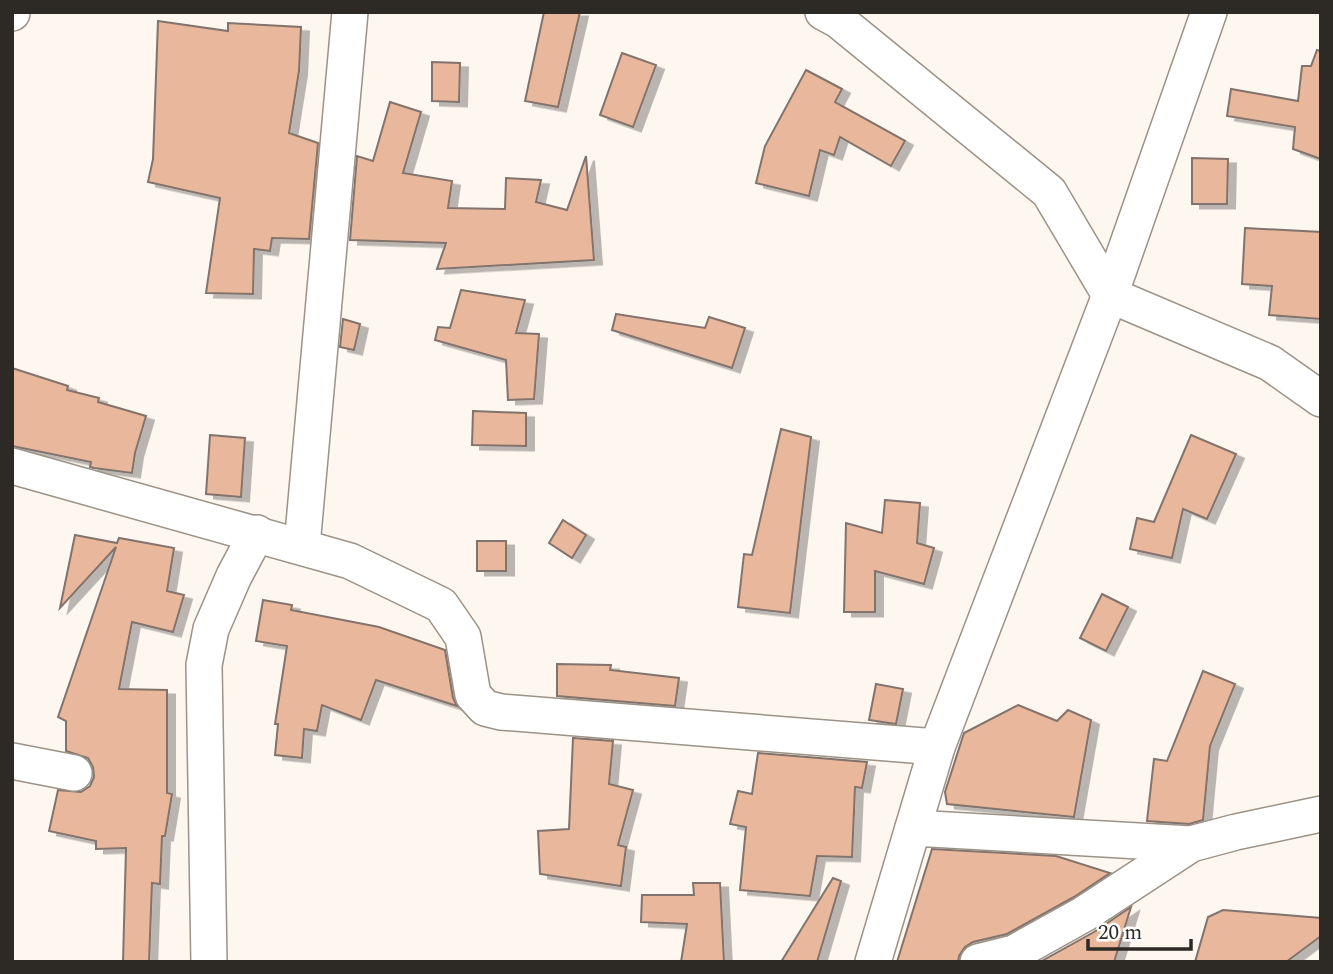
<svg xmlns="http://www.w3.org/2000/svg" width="1333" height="974" font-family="Spectral,serif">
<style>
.building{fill:#e9b79b;stroke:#82736c;stroke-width:2;filter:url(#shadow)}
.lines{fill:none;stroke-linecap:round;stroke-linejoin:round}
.street-casing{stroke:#9c9286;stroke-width:38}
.street{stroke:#fff;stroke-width:35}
</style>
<defs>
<filter id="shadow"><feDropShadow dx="8" dy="4.5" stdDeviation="0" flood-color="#0004"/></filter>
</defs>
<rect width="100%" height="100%" fill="#fef7f0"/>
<g class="building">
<path d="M 544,12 L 580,12 L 558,107 L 525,101 Z"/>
<path d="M 158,21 L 228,31 L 228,23 L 301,27 L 299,71 L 289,133 L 318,143 L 309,239 L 272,238 L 270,251 L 254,249 L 253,294 L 206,293 L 220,198 L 148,182 L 153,159 Z"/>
<path d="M 1317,50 L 1321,51 L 1321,159 L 1293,149 L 1295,127 L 1227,116 L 1231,89 L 1298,101 L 1302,66 L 1311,66 Z"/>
<path d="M 622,53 L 656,65 L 633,127 L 600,115 Z"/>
<path d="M 432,62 L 460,63 L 459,102 L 432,101 Z"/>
<path d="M 806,70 L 842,89 L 835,102 L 905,141 L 891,166 L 840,137 L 834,155 L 820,150 L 809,196 L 756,183 L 765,146 Z"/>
<path d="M 390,102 L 421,112 L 403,173 L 452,181 L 448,208 L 505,209 L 506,178 L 541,180 L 536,202 L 567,210 L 586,156 L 594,260 L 437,269 L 446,243 L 350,240 L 357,156 L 373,161 Z"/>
<path d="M 1192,158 L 1228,159 L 1227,204 L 1192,204 Z"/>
<path d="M 1245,228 L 1321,232 L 1321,319 L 1269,315 L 1272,286 L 1242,284 Z"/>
<path d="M 461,290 L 525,300 L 516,333 L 539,334 L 534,399 L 508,400 L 506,360 L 435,340 L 438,327 L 450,328 Z"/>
<path d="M 616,314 L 705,328 L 709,317 L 745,328 L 732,368 L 612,330 Z"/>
<path d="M 343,319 L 360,324 L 354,350 L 340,347 Z"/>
<path d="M 12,368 L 68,386 L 67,390 L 99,398 L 98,402 L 146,416 L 135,453 L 132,473 L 94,468 L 90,467 L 91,462 L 12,446 Z"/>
<path d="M 473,411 L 526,413 L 526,446 L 472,445 Z"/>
<path d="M 781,429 L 811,437 L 790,613 L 738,607 L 744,554 L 752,555 Z"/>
<path d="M 210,435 L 245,438 L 241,497 L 206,494 Z"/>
<path d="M 1191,435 L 1236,454 L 1207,519 L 1183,509 L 1172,558 L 1130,549 L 1137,518 L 1154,522 Z"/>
<path d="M 885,500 L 920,503 L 917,543 L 934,548 L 924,584 L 875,571 L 875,612 L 844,612 L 846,523 L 882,533 Z"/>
<path d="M 563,520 L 586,535 L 572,558 L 549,543 Z"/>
<path d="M 75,535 L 117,543 L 119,538 L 174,548 L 167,591 L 184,595 L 173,632 L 132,622 L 119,689 L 167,690 L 167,793 L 172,794 L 165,836 L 162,836 L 160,884 L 152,883 L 149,962 L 123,962 L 126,848 L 96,849 L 96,841 L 49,831 L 58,790 L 81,792 L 90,786 L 94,777 L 93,767 L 88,758 L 66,751 L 66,721 L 58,717 L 116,547 L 60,608 Z"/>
<rect x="477" y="541" width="29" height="30"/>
<path d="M 1102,594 L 1128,607 L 1106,651 L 1080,638 Z"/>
<path d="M 263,600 L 292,605 L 291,610 L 379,627 L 445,650 L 453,698 L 457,706 L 376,680 L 361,720 L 322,705 L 317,731 L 304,729 L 302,758 L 275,755 L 278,724 L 275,724 L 287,646 L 256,641 Z"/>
<path d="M 557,664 L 611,665 L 610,670 L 679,678 L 675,706 L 557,696 Z"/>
<path d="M 1203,671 L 1235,684 L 1210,746 L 1203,820 L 1189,824 L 1147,821 L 1154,759 L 1167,761 Z"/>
<path d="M 876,684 L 903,689 L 896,724 L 869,720 Z"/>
<path d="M 1018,705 L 1057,721 L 1068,710 L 1091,720 L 1074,817 L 947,804 L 945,792 L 964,733 Z"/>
<path d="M 573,738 L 613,741 L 609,784 L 633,790 L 618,845 L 626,847 L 621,886 L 540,874 L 538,831 L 569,829 Z"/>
<path d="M 758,753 L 867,762 L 862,788 L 855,787 L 852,857 L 817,856 L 810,896 L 740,890 L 746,827 L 730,824 L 738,791 L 752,794 Z"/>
<path d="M 932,849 L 1056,856 L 1110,873 L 1074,897 L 1007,934 L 973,942 L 965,947 L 959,956 L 958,962 L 897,962 Z"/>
<path d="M 833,878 L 841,881 L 817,962 L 781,962 Z"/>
<path d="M 693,883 L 720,883 L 724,962 L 681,962 L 687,924 L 641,922 L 642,895 L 694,895 Z"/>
<path d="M 1131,907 L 1114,962 L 1040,962 L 1094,932 Z"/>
<path d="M 1223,910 L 1321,918 L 1321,936 L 1286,962 L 1195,962 L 1208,917 Z"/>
</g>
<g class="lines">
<defs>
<g id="street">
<path d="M 823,12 L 838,20 L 1049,192 L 1110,295 L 1270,363 L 1321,399"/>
<path d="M 12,13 L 12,12"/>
<path d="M 12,466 L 350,561 L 441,605 L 463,637 L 473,695 L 485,708 L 501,712 L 937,747"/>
<path d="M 302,546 L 350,12"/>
<path d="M 12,761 L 74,773"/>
<path d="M 913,828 L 1191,844"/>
<path d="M 209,962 L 204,665 L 211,629 L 234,576 L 257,533"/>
<path d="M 873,962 L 937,747 L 1110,295 L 1209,12"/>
<path d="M 978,962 L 1014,953 L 1084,914 L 1191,844 L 1236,832 L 1321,814"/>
</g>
</defs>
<use href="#street" class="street-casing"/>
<use href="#street" class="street"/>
</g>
<rect width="1333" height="974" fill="none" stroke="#2d2924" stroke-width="28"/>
<path d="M1088 939v10h103v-10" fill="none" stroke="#2d2924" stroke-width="3.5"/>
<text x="1098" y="939" font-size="21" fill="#2d2924" stroke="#ffffff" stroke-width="5" paint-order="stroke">20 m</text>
</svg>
